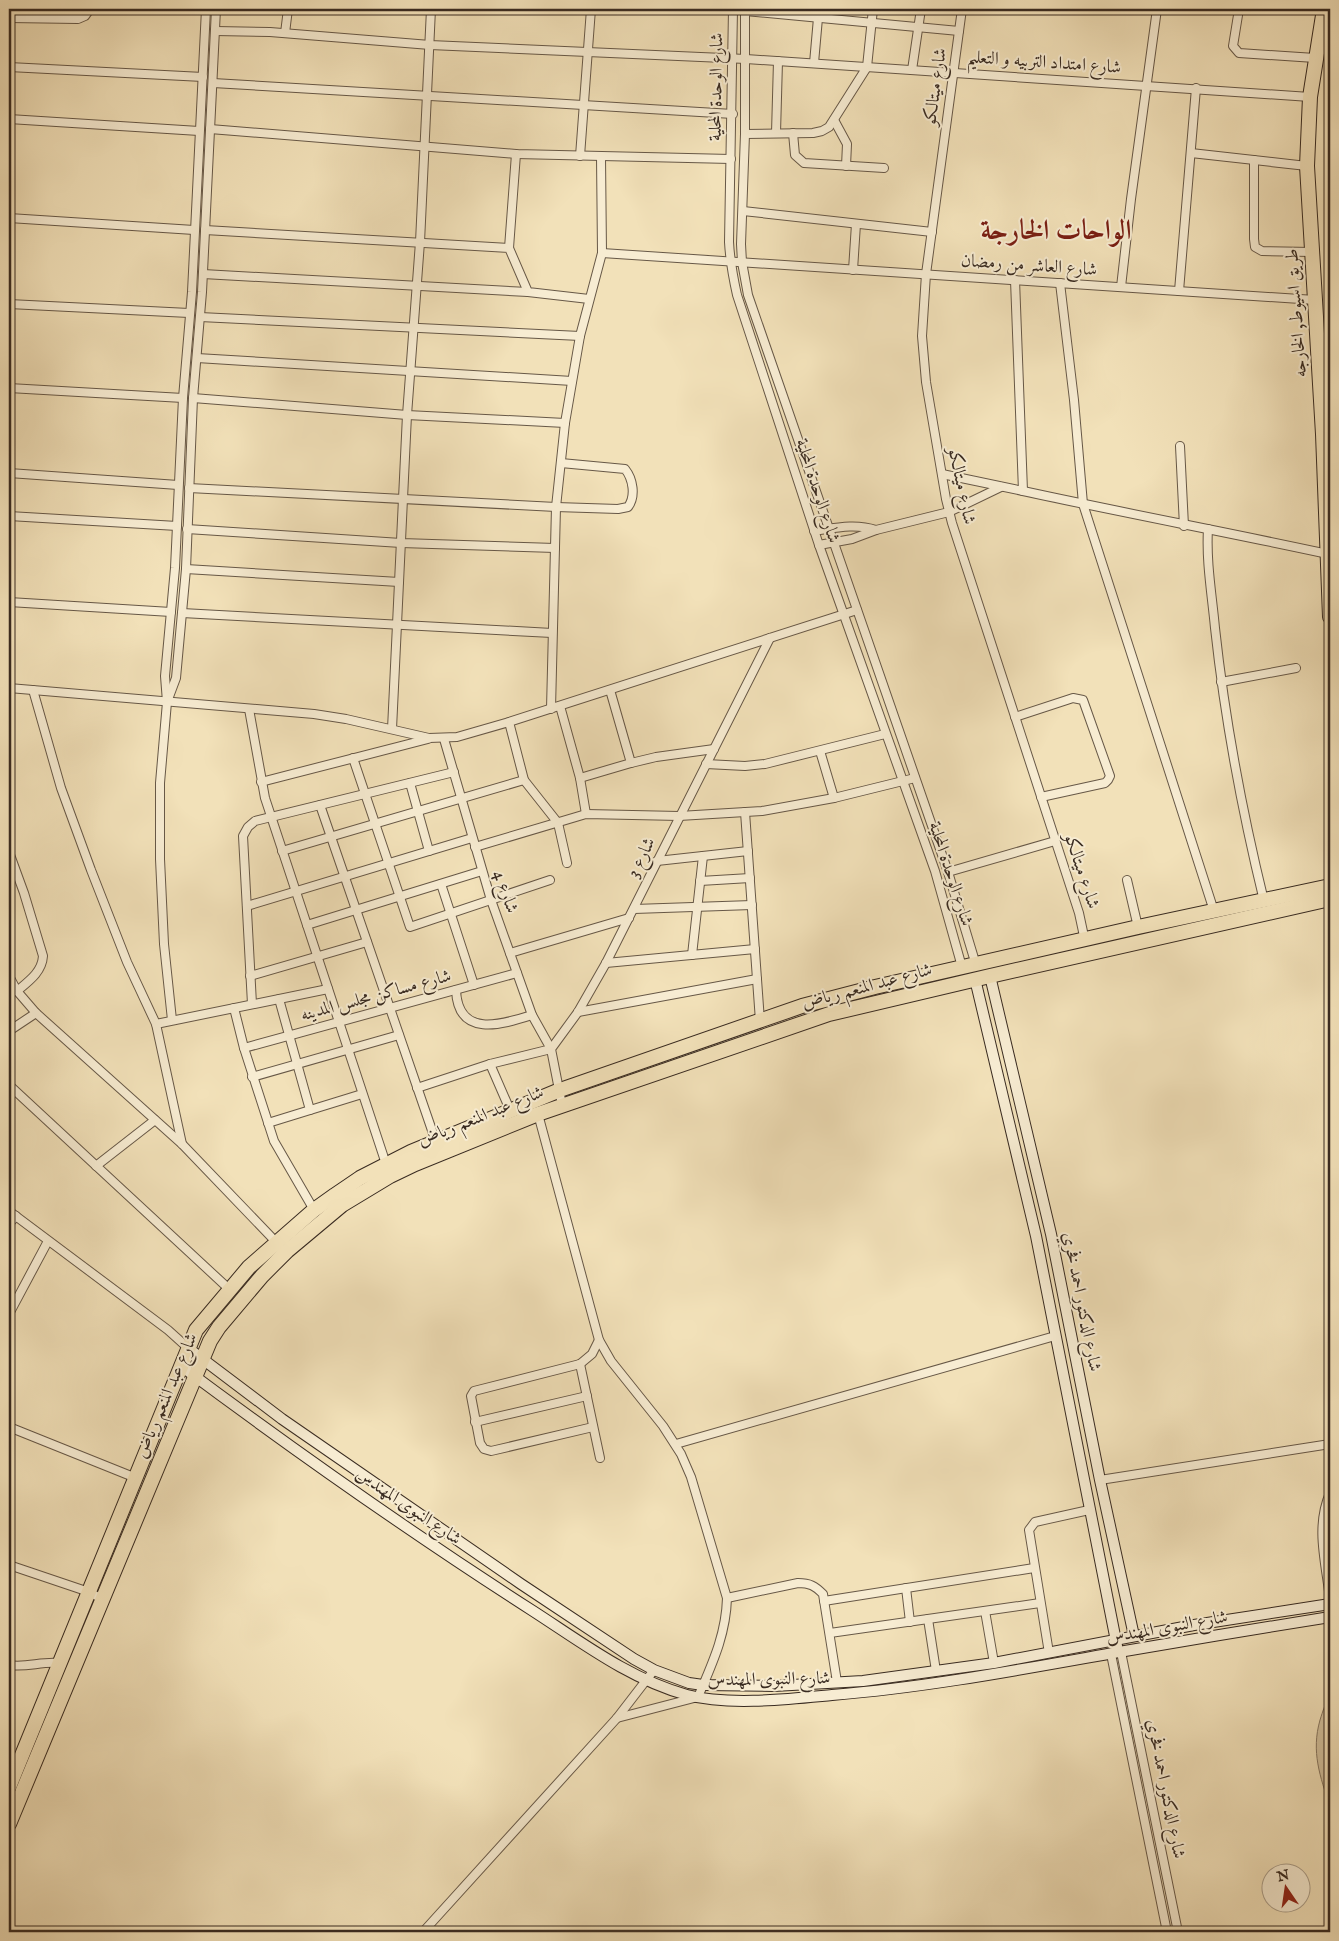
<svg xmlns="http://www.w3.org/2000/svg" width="1339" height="1941" font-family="'IM FELL English',Amiri,serif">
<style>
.green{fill:#d3c29f;stroke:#867660}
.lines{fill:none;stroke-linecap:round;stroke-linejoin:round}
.street-casing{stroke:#675847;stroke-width:10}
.secondary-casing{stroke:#392b21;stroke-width:12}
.highway-casing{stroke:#392b21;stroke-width:16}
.street{stroke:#f7ecd2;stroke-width:8}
.secondary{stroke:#f7ecd2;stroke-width:10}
.highway{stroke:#f2e1b9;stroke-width:14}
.labels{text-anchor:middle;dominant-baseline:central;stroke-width:4;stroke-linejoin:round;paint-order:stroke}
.street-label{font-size:18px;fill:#392b21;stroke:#f7ecd2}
.town-label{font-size:28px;font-weight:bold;fill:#7a1f14;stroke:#f7ecd2}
</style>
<rect width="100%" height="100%" fill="#f2e1b9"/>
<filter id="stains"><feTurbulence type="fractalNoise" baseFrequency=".004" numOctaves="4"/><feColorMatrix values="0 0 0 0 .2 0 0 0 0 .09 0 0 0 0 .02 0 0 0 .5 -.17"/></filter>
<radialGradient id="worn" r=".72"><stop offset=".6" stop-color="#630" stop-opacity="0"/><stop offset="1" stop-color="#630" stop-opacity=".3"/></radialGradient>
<path class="green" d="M 1330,1699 L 1330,1807 C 1320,1776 1311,1752 1320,1720 C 1323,1711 1324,1705 1330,1699 Z"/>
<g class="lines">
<defs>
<g id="street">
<path d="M 733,9 L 729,242 C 730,260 733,277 737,295 L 819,545 L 935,871 L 962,967"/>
<path d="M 745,9 L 745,134 L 741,244 L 742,262 L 748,295 L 948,872 L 976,965"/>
<path d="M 962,9 L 926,274 L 922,336 L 926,382 L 946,499 L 952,523 L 1079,913 L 1085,941"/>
<path d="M 1239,9 L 1233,46 L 1239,53 L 1315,58"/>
<path d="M 745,11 L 959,31"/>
<path d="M 9,18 L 78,19 L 85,16 L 90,9"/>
<path d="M 215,31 L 270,32 L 430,45 L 746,59 L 1310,97"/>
<path d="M 285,33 L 288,9"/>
<path d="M 814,63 L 818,18"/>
<path d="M 9,67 L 203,77"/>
<path d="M 912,70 L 921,9"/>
<path d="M 213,83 L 733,114"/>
<path d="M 9,119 L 199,131"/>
<path d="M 834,120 L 847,144 L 846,166"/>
<path d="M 210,129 L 516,154 L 731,159"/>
<path d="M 776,133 L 778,61"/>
<path d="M 793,133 L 795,155 L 804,163 L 884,168"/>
<path d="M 745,134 L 813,133 L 822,131 L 829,127 L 867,67 L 873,9"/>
<path d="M 1191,153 L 1307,166"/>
<path d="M 580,156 L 591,9"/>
<path d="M 1254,160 L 1254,239 L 1255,247 L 1262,251 L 1312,252"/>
<path d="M 743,211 L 932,232"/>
<path d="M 9,218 L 194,230"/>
<path d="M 205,230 L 509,248 L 528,292 L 589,299"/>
<path d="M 509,248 L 516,154"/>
<path d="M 602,253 L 1315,300"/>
<path d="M 853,270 L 856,224"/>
<path d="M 203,274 L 528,292"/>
<path d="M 1060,283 L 1074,400 L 1083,504 L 1214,911"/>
<path d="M 1121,287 L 1131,199 L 1157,9"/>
<path d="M 1179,291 L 1196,88"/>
<path d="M 9,304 L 189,313"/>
<path d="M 200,317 L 580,336"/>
<path d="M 197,358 L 572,381"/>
<path d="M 9,388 L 183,398"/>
<path d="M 193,398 L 407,415 L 565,423"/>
<path d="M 1180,446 L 1184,526"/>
<path d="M 9,473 L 178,485"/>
<path d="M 942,474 L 1023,491 L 1015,280"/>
<path d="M 189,488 L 556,507 L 618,509 L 628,507 C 636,496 633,479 625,469 L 561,463"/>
<path d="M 1023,491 C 1124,513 1226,532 1328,554"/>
<path d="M 9,516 L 177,526"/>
<path d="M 187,529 L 401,543 L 555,548"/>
<path d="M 1208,529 C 1206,562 1212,595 1215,628 C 1225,720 1242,811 1264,901"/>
<path d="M 814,531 C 835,528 855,523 876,530"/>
<path d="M 819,545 L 852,539 L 876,530 L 949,512 L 1001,487"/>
<path d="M 186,569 L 399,582"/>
<path d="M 9,602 L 171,612"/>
<path d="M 182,613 L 552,633"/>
<path d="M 1221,682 L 1296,668"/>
<path d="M 9,688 L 314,714 L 346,719 L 429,738 L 457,737 L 509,722 L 857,610"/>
<path d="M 33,690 L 61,788 L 91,870 L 127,962 L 156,1024 L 182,1144"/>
<path d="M 610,690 L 631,763"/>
<path d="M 167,702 L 176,678 L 186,569 L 193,398 L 202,292 L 216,9"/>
<path d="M 560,706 L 580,778 L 586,814"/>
<path d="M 249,709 L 265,798 L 386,1164"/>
<path d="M 551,709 L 556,507 L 565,423 L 580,336 L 602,253 L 601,157"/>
<path d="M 1015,717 L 1073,698 L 1083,700 L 1110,776 L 1108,780 L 1105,783 L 1041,797"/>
<path d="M 509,722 L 524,780 L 558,823 L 567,863"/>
<path d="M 392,729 L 407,415 L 420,242 L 431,9"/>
<path d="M 820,751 L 834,798"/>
<path d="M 353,758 L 410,927 L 550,880"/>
<path d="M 706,764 L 745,766 L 765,764 L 885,734"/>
<path d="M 580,778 L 631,763 L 656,757 L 714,749"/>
<path d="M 261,782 L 428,739"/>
<path d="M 410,783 L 429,851"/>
<path d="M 320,805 L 436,1142"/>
<path d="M 745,812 L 760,1021"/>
<path d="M 475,847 L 586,814 L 679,816 L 762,811 L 834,798 L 915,778"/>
<path d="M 282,851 L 524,780"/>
<path d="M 9,852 L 24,893 L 43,956 C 42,972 29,981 17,991"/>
<path d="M 657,861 L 748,851"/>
<path d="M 948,872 L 1055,841"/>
<path d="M 1127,880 L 1138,927"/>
<path d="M 700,881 L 750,878"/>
<path d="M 441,884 L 474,985"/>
<path d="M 247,906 L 472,838"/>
<path d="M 634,909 L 752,905"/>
<path d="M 307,925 L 482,871"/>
<path d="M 510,953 L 629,918"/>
<path d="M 692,955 L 703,856"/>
<path d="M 606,963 L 755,949"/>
<path d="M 9,976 L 17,991 L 36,1013 L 182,1144 L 277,1243"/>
<path d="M 250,976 L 367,942"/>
<path d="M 456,990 C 458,1038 501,1025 532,1015"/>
<path d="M 279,999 L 310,1110"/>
<path d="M 252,1004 L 243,836 L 248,827 L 255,821 L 454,772"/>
<path d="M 234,1008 L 244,1048 L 274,1141 L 314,1210"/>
<path d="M 578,1012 L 757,979"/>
<path d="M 172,1020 L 164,944 L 160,859 L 160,783 L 167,702 L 165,676 L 175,568 L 183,398 L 192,292 L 206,9"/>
<path d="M 156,1024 L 328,989"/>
<path d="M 9,1031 L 36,1013"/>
<path d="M 244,1048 L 517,973"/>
<path d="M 490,1064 L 510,1110"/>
<path d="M 252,1077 L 399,1035"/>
<path d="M 9,1085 L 229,1289"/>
<path d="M 417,1088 L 490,1064 L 551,1049 L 532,1015 L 491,900 L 444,739"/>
<path d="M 562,1105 L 551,1049 L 578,1012 L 606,963 L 770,638"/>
<path d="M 538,1114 L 599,1340 L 611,1361 L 663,1426 L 681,1454 L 691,1477 L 727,1598 C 726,1635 712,1664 698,1697 L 617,1718"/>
<path d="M 268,1123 L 362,1094"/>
<path d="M 96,1166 L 155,1120"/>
<path d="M 9,1211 L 168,1330 L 188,1348"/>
<path d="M 9,1224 L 16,1216"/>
<path d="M 9,1314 L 48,1241"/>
<path d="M 580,1364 L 600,1458"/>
<path d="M 475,1422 L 587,1396"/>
<path d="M 9,1427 L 136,1478"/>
<path d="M 593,1427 L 491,1451 L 484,1449 L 480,1443 L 471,1396 L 474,1391 L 580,1364 L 592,1354 L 599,1340"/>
<path d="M 676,1444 L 1055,1336"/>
<path d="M 1100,1480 L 1330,1444"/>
<path d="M 1330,1493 C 1315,1527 1326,1563 1330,1599"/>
<path d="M 9,1565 L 89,1592 L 102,1599"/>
<path d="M 906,1588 L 910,1622"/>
<path d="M 727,1598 L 798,1583 C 810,1583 815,1586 823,1594 L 837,1682"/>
<path d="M 824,1601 L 1034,1568"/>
<path d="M 985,1611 L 994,1663"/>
<path d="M 928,1619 L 936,1671"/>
<path d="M 830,1633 L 1040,1603"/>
<path d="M 1121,1652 L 1178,1932"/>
<path d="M 1049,1653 L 1029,1530 L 1035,1522 L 1089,1510"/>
<path d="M 1111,1654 L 1167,1932"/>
<path d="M 9,1665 C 26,1668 42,1661 59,1663"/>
<path d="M 423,1932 L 617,1718 L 654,1670"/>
</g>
<g id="secondary">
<path d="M 990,976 L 1051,1234 L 1100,1480 L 1134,1636"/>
<path d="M 975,979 L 1036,1236 L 1117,1646"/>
<path d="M 188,1348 L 282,1419 L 521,1584 L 634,1659 L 654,1670 L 689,1683 L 703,1685 L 774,1686 L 863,1681 L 994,1663 L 1194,1625 L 1330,1604"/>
<path d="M 181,1366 C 295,1451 413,1534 533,1611 C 581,1642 631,1680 687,1695 C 729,1706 789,1699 832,1695 C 929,1687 1023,1669 1119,1652 C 1189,1640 1260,1628 1330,1617"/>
</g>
<g id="highway">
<path d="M 1324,9 L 1310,97 L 1307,166 L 1323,434 L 1330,617"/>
<path d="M 9,1787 L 196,1330 L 249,1267 L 314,1210 L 335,1195 L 360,1178 L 411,1152 L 560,1090 L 802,1006 L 875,987 L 1138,927 L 1330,886"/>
<path d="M 9,1824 L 210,1341 L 219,1327 L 262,1276 L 287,1251 L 342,1205 L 390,1176 L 415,1164 L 538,1114 L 829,1014 L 990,976 L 1330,899"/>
</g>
</defs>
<use href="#street" class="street-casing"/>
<use href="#secondary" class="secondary-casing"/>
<use href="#highway" class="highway-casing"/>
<use href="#street" class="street"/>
<use href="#secondary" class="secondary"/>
<use href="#highway" class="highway"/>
</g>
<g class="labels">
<g class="street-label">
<text transform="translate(1044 63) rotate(4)">شارع امتداد التربيه و التعليم</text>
<text transform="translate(717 87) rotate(-89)">شارع الوحدة المحلية</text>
<text transform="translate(936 87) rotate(-82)">شارع ميتالكو</text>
<text transform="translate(1029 266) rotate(4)">شارع العاشر من رمضان</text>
<text transform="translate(1297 313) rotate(-94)">طريق اسيوط, الخارجه</text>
<text transform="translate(961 486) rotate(78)">شارع ميتالكو</text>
<text transform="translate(817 491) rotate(72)">شارع الوحدة المحلية</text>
<text transform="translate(642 858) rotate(-64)">شارع 3</text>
<text transform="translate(1081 871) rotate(72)">شارع ميتالكو</text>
<text transform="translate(950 874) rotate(72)">شارع الوحدة المحلية</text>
<text transform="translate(505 892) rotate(71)">شارع 4</text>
<text transform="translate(867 987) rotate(-15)">شارع عبد المنعم رياض</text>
<text transform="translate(376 996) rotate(-15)">شارع مساكن مجلس المدينه</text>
<text transform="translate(481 1117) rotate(-22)">شارع عبد المنعم رياض</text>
<text transform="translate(1081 1302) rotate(79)">شارع الدكتور احمد فخري</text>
<text transform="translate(167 1396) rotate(-67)">شارع عبد المنعم رياض</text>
<text transform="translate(408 1507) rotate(34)">شارع النبوى المهندس</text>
<text transform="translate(1167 1628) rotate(-10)">شارع النبوى المهندس</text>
<text transform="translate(769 1680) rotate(-1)">شارع النبوى المهندس</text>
<text transform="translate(1165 1789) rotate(79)">شارع الدكتور احمد فخري</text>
</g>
<g class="town-label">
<text x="1056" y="231">الواحات الخارجة</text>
</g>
</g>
<rect width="1339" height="1941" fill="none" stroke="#f2e1b9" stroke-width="30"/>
<rect x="10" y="10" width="1319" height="1921" fill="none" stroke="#392b21" stroke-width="2.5"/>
<rect x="15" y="15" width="1309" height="1911" fill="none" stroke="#392b21"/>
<g transform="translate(1286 1888) rotate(347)"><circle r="24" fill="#f7ecd2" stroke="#ab9f8b"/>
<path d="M0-4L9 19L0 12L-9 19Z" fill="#8f2418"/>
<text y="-8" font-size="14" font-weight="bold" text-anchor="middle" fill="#392b21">N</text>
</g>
<rect width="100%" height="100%" filter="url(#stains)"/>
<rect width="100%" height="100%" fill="url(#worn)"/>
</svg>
